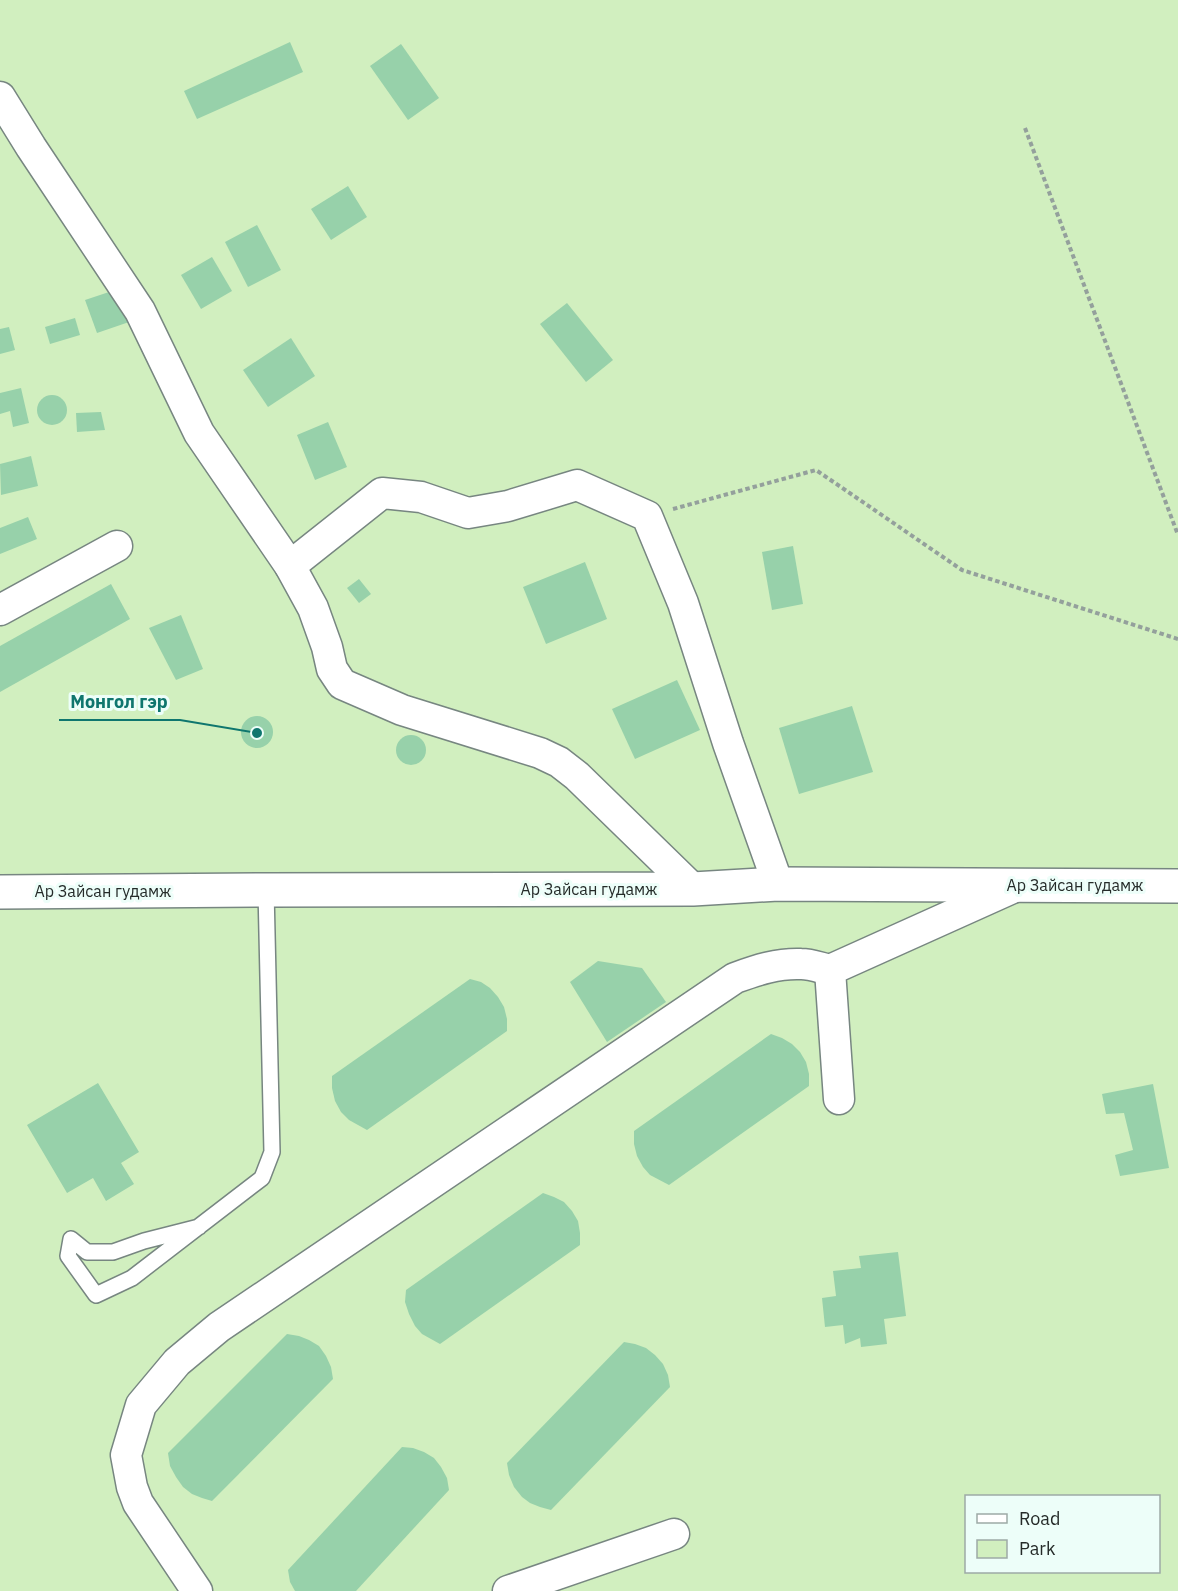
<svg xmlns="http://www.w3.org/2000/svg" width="1178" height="1591" font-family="'IBM Plex Sans',sans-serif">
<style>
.green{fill:#d1efbf;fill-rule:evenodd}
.building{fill:#97d1aa}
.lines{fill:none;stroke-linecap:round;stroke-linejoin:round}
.lane-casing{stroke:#778681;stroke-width:18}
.street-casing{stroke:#778681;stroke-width:33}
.secondary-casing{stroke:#778681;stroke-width:36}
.path{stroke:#94a09c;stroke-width:4;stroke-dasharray:4.5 3;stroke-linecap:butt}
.lane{stroke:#fff;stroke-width:15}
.street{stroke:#fff;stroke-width:30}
.secondary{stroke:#fff;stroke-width:33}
.labels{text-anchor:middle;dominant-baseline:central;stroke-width:6;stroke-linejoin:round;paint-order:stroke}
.street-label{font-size:16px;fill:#252b29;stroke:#edfef9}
.leader{fill:none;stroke:#0f766e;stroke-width:2}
.callout-dot{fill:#0f766e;stroke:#edfef9;stroke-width:2}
.callout-label{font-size:18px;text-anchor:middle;font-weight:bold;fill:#0f766e;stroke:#edfef9;stroke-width:6;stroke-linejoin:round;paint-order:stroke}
</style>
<rect width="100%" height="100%" fill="#edfef9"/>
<path class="green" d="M 0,0 L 1178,0 L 1178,1591 L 0,1591 ZM 966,1496 L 1158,1496 L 1158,1572 L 966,1572 Z"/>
<g class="building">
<path d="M 290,42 L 303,72 L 197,119 L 184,91 Z"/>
<path d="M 401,44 L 439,98 L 408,120 L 370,66 Z"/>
<path d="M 348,186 L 367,217 L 331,240 L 311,209 Z"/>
<path d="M 257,225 L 281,270 L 248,287 L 225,242 Z"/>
<path d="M 212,257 L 232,291 L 201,309 L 181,275 Z"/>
<path d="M 121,288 L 132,321 L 97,333 L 85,300 Z"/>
<path d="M 567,303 L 613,360 L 586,382 L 540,324 Z"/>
<path d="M 75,318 L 80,335 L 50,344 L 45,327 Z"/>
<path d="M 9,327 L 15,350 L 0,354 L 0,329 Z"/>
<path d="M 291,338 L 315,376 L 268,407 L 243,370 Z"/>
<path d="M 21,388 L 29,423 L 13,427 L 10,411 L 0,414 L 0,393 Z"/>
<circle cx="52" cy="410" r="15"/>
<path d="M 101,412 L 105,430 L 77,432 L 76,413 Z"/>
<path d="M 328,422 L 347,467 L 315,480 L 297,435 Z"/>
<path d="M 31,456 L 38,486 L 1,495 L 0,464 Z"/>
<path d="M 28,517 L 37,539 L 0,554 L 0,528 Z"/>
<path d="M 793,546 L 803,604 L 772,610 L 762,552 Z"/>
<path d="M 585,562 L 607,619 L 546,644 L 523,587 Z"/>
<path d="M 359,579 L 371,594 L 359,603 L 347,588 Z"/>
<path d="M 111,584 L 130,619 L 0,692 L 0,646 Z"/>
<path d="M 181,615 L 203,669 L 176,680 L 149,628 Z"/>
<path d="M 677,680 L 700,730 L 635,759 L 612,709 Z"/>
<path d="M 852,706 L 873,772 L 799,794 L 779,728 Z"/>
<circle cx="257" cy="732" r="16"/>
<circle cx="411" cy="750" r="15"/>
<path d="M 598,961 L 642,968 L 666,1002 L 607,1042 L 570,982 Z"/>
<path d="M 470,979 L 481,982 L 490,988 L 498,997 L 504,1007 L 507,1019 L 507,1031 L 367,1130 L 349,1120 L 341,1112 L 335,1101 L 332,1088 L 332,1076 Z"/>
<path d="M 771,1034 L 782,1038 L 792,1044 L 800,1052 L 806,1062 L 809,1074 L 809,1086 L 669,1185 L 650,1175 L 643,1167 L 637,1156 L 634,1144 L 634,1131 Z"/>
<path d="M 98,1083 L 139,1152 L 121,1163 L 134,1184 L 106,1201 L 93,1178 L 67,1193 L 27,1125 Z"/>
<path d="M 1153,1084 L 1169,1168 L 1120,1176 L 1115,1155 L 1133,1150 L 1124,1113 L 1106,1114 L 1102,1094 Z"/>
<path d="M 543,1193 L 554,1197 L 564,1202 L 572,1211 L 578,1221 L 580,1233 L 580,1245 L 440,1344 L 422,1334 L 415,1326 L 409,1314 L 405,1302 L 406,1290 Z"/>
<path d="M 898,1252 L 906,1316 L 884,1319 L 887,1344 L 861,1347 L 860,1338 L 845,1344 L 843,1325 L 825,1327 L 822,1298 L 836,1296 L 833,1271 L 861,1268 L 859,1256 Z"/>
<path d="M 287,1334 L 299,1336 L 309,1340 L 319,1346 L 326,1356 L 331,1367 L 333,1379 L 212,1501 L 202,1498 L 192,1494 L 183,1487 L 176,1477 L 170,1466 L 168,1453 Z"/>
<path d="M 624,1342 L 635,1344 L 646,1348 L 655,1355 L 663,1364 L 668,1375 L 670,1387 L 551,1510 L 540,1507 L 530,1503 L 522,1497 L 514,1487 L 509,1475 L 507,1463 Z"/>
<path d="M 402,1447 L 413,1448 L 424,1452 L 434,1458 L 441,1467 L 447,1478 L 449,1490 L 356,1591 L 295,1591 L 290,1582 L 288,1570 Z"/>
</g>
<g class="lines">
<defs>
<path id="lane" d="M 199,1227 L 144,1241 L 113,1252 L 87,1252 L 71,1239 L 68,1256 L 96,1295 L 132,1278 L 262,1178 L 272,1152 L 266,890"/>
<g id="street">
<path d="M 0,97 L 31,147 L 140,311 L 199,433 L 290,566 L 313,608 L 327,647 L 332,669 L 342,684 L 402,710 L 540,753 L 559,762 L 577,776 L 693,889"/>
<path d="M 290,566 L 382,493 L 421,497 L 468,513 L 508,506 L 577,485 L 647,516 L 683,603 L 728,743 L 778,884"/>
<path d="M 0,610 L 117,546"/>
<path d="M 839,1099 L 830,970 L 1019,885"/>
<path d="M 197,1591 L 138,1503 L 132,1487 L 126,1455 L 141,1405 L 177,1362 L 219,1327 L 735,978 C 757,970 778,963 801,964 C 811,964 821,968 830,970"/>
<path d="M 508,1591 L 674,1534"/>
</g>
<path id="secondary" d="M 0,892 L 266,890 L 693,889 L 778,884 L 1178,886"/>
</defs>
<use href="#lane" class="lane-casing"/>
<use href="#street" class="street-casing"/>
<use href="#secondary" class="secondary-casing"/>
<g class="path">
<path d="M 1025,128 L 1178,535"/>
<path d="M 673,509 L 816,470 L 962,570 L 1178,639"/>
</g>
<use href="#lane" class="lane"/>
<use href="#street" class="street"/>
<use href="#secondary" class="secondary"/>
</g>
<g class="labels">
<g class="street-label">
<text x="1075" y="885">Ар Зайсан гудамж</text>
<text x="589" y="889">Ар Зайсан гудамж</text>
<text x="103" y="891">Ар Зайсан гудамж</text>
</g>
</g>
<path class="leader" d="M257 733L180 720H59"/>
<circle class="callout-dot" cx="257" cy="733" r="6"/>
<g class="callout-label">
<text x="119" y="708">Монгол гэр</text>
</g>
<rect x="965" y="1495" width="195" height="78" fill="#edfef9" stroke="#9daaa6" stroke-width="1.5"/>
<rect x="977" y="1514" width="30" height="9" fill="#ffffff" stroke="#9daaa6" stroke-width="1.5"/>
<text x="1019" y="1525" font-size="18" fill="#252b29">Road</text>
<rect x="977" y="1540" width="30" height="18" fill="#d1efbf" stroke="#9daaa6" stroke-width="1.5"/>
<text x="1019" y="1555" font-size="18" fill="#252b29">Park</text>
</svg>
